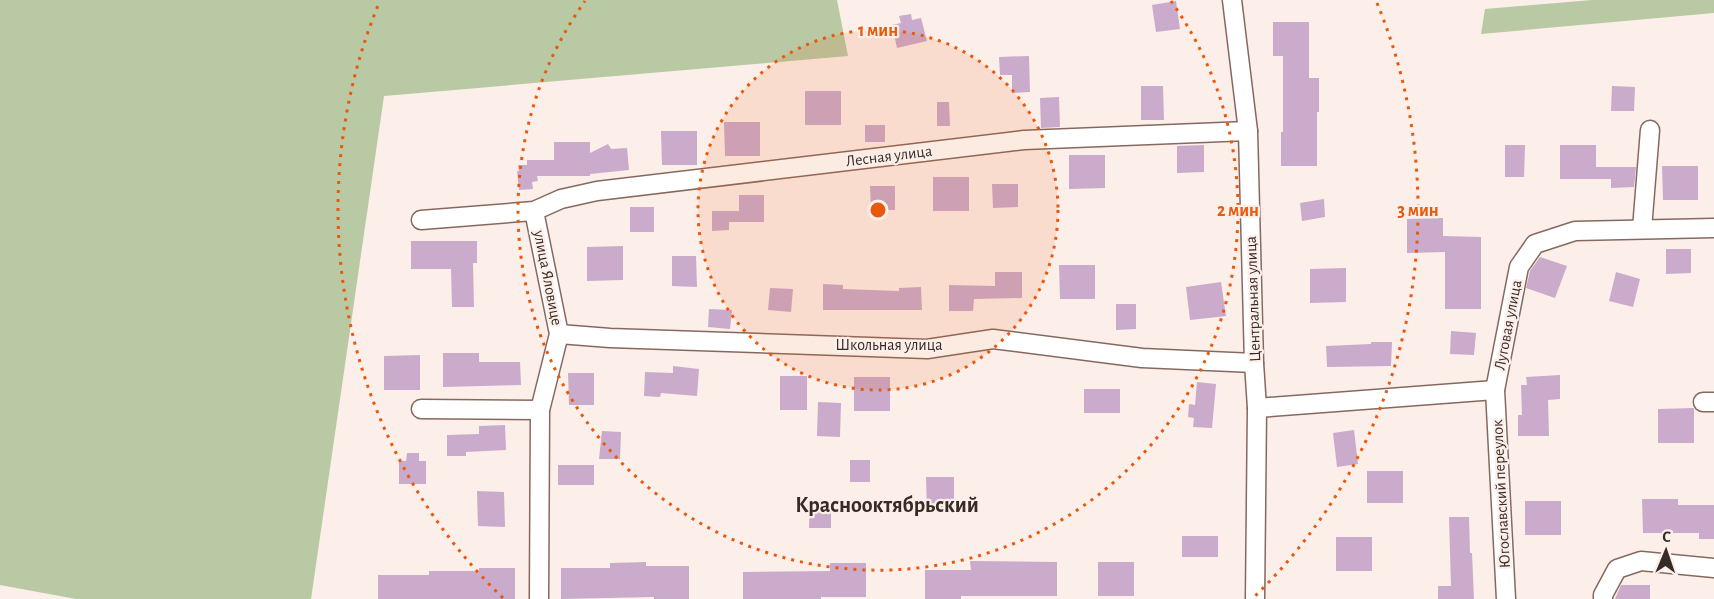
<svg xmlns="http://www.w3.org/2000/svg" width="1714" height="599" font-family="'Alegreya Sans',sans-serif">
<style>
.green{fill:#b9c9a3}
.building{fill:#caabcb}
.lines{fill:none;stroke-linecap:round;stroke-linejoin:round}
.minor-casing{stroke:#86695e;stroke-width:21}
.minor{stroke:#fff;stroke-width:18}
.ring{fill:none;stroke:#e8590c;stroke-width:3;stroke-dasharray:3 6}
.labels{text-anchor:middle;dominant-baseline:central;stroke-width:4.5;stroke-linejoin:round;paint-order:stroke}
.street-label{font-size:16px;fill:#372b26;stroke:#fceee9}
.district-label{font-size:22px;font-weight:bold;fill:#372b26;stroke:#fceee9}
.centre{fill:#e8590c;stroke:#fceee9;stroke-width:3}
.ring-label{font-size:18px;text-anchor:middle;font-weight:bold;fill:#e8590c;stroke:#fceee9;stroke-width:4.5;stroke-linejoin:round;paint-order:stroke}
</style>
<rect width="100%" height="100%" fill="#fceee9"/>
<g class="green">
<path d="M 0,0 L 837,0 L 848,56 L 384,96 L 311,599 L 76,599 L 0,585 Z"/>
<path d="M 1592,0 L 1714,0 L 1714,13 L 1481,34 L 1485,9 Z"/>
</g>
<g class="building">
<path d="M 1176,1 L 1180,29 L 1156,32 L 1152,5 Z"/>
<path d="M 911,14 L 912,20 L 921,18 L 927,41 L 897,48 L 892,25 L 901,23 L 899,16 Z"/>
<path d="M 1273,22 L 1309,22 L 1309,78 L 1319,78 L 1319,112 L 1317,112 L 1317,166 L 1281,166 L 1281,132 L 1283,132 L 1283,56 L 1273,56 Z"/>
<path d="M 1029,56 L 1030,92 L 1012,93 L 1012,75 L 1000,75 L 999,57 Z"/>
<path d="M 1141,86 L 1163,86 L 1164,120 L 1141,120 Z"/>
<path d="M 1612,86 L 1635,87 L 1634,111 L 1611,111 Z"/>
<rect x="805" y="91" width="36" height="34"/>
<path d="M 1059,97 L 1060,127 L 1041,128 L 1040,98 Z"/>
<path d="M 937,102 L 949,102 L 950,126 L 937,126 Z"/>
<path d="M 724,122 L 760,122 L 760,156 L 725,156 Z"/>
<rect x="865" y="125" width="20" height="17"/>
<path d="M 661,131 L 697,131 L 697,165 L 662,165 Z"/>
<path d="M 554,142 L 590,142 L 590,153 L 608,144 L 611,149 L 627,148 L 629,170 L 590,174 L 590,176 L 537,176 L 538,181 L 532,182 L 533,189 L 519,190 L 517,171 L 519,171 L 518,165 L 527,165 L 527,160 L 554,160 Z"/>
<path d="M 1204,145 L 1204,172 L 1177,173 L 1177,146 Z"/>
<path d="M 1505,145 L 1525,145 L 1524,177 L 1505,177 Z"/>
<path d="M 1560,145 L 1596,145 L 1596,167 L 1636,167 L 1634,187 L 1611,188 L 1611,179 L 1560,179 Z"/>
<path d="M 1069,155 L 1105,155 L 1105,188 L 1069,189 Z"/>
<path d="M 1662,166 L 1698,166 L 1698,200 L 1663,200 Z"/>
<rect x="933" y="177" width="36" height="34"/>
<path d="M 992,184 L 1018,184 L 1018,207 L 993,208 Z"/>
<path d="M 870,186 L 895,186 L 895,210 L 871,210 Z"/>
<path d="M 739,195 L 764,195 L 764,222 L 729,222 L 729,230 L 712,231 L 712,211 L 739,211 Z"/>
<path d="M 1324,199 L 1325,217 L 1302,221 L 1300,203 Z"/>
<rect x="630" y="207" width="24" height="25"/>
<path d="M 1443,218 L 1443,236 L 1481,237 L 1481,309 L 1445,309 L 1445,252 L 1407,253 L 1407,219 Z"/>
<path d="M 411,241 L 477,241 L 477,263 L 473,263 L 474,307 L 452,307 L 451,269 L 411,269 Z"/>
<path d="M 623,246 L 623,280 L 587,281 L 587,247 Z"/>
<path d="M 1666,249 L 1691,249 L 1691,273 L 1666,274 Z"/>
<path d="M 672,256 L 696,256 L 697,287 L 672,286 Z"/>
<path d="M 1540,257 L 1567,266 L 1555,298 L 1526,288 L 1530,271 Z"/>
<path d="M 1059,265 L 1095,265 L 1095,299 L 1060,299 Z"/>
<path d="M 1346,268 L 1346,302 L 1310,303 L 1310,269 Z"/>
<path d="M 995,272 L 1022,272 L 1022,298 L 974,299 L 973,311 L 949,311 L 949,285 L 995,286 Z"/>
<path d="M 1616,272 L 1640,279 L 1633,307 L 1609,301 Z"/>
<path d="M 1221,282 L 1226,316 L 1190,320 L 1186,287 Z"/>
<path d="M 823,284 L 843,285 L 843,289 L 899,291 L 899,288 L 921,287 L 922,310 L 823,310 Z"/>
<path d="M 770,288 L 793,289 L 791,312 L 768,310 Z"/>
<path d="M 1116,304 L 1136,304 L 1136,329 L 1116,330 Z"/>
<path d="M 709,309 L 732,310 L 730,329 L 708,327 Z"/>
<path d="M 1451,331 L 1476,333 L 1474,355 L 1450,354 Z"/>
<path d="M 1371,342 L 1392,342 L 1391,366 L 1327,367 L 1326,346 L 1371,344 Z"/>
<path d="M 443,353 L 479,353 L 479,362 L 520,362 L 521,385 L 443,387 Z"/>
<path d="M 420,355 L 420,390 L 384,390 L 384,356 Z"/>
<path d="M 673,366 L 699,369 L 697,396 L 661,393 L 660,397 L 644,396 L 645,372 L 673,373 Z"/>
<path d="M 568,373 L 594,373 L 594,405 L 569,405 Z"/>
<path d="M 1560,375 L 1560,399 L 1548,400 L 1549,436 L 1518,436 L 1518,415 L 1522,415 L 1521,385 L 1527,385 L 1526,377 Z"/>
<rect x="780" y="376" width="27" height="34"/>
<rect x="854" y="377" width="36" height="34"/>
<path d="M 1197,382 L 1216,384 L 1212,428 L 1193,427 L 1194,418 L 1188,417 L 1189,404 L 1195,405 Z"/>
<rect x="1084" y="389" width="36" height="24"/>
<path d="M 818,402 L 841,403 L 840,437 L 817,436 Z"/>
<path d="M 1658,409 L 1694,408 L 1694,443 L 1658,443 Z"/>
<path d="M 505,425 L 506,450 L 466,452 L 466,456 L 447,456 L 447,435 L 479,434 L 479,426 Z"/>
<path d="M 1354,430 L 1358,464 L 1337,467 L 1333,433 Z"/>
<path d="M 602,431 L 621,432 L 620,459 L 599,459 Z"/>
<path d="M 407,453 L 419,453 L 419,461 L 426,461 L 426,484 L 399,484 L 399,461 L 406,461 Z"/>
<rect x="850" y="460" width="20" height="22"/>
<rect x="558" y="465" width="36" height="20"/>
<rect x="1367" y="471" width="36" height="32"/>
<path d="M 926,477 L 954,477 L 954,511 L 927,511 Z"/>
<path d="M 477,491 L 504,492 L 505,527 L 478,526 Z"/>
<path d="M 1642,499 L 1678,499 L 1678,505 L 1714,505 L 1714,539 L 1699,539 L 1699,533 L 1643,533 Z"/>
<path d="M 810,500 L 831,501 L 831,528 L 809,528 Z"/>
<rect x="1525" y="501" width="36" height="34"/>
<path d="M 1449,517 L 1469,517 L 1470,553 L 1472,553 L 1474,599 L 1438,599 L 1438,586 L 1451,586 Z"/>
<rect x="1182" y="536" width="36" height="21"/>
<rect x="1336" y="537" width="36" height="34"/>
<path d="M 970,561 L 1057,562 L 1057,596 L 961,596 L 961,599 L 925,599 L 925,570 L 971,570 Z"/>
<path d="M 646,562 L 646,566 L 689,566 L 689,599 L 654,599 L 654,597 L 561,599 L 561,568 L 610,568 L 610,563 Z"/>
<rect x="1098" y="562" width="36" height="34"/>
<path d="M 830,563 L 866,563 L 866,597 L 821,597 L 821,599 L 743,599 L 743,572 L 830,571 Z"/>
<path d="M 479,568 L 515,568 L 515,599 L 378,599 L 378,575 L 429,575 L 429,571 L 479,571 Z"/>
<path d="M 1621,585 L 1650,585 L 1650,599 L 1615,599 Z"/>
</g>
<g class="lines">
<defs>
<g id="minor">
<path d="M 1232,0 L 1248,131 L 1254,363 L 1257,408 L 1255,599"/>
<path d="M 534,211 L 559,334 L 540,410 L 539,599"/>
<path d="M 421,220 L 534,211 L 561,199 L 597,191 L 1024,140 L 1248,131"/>
<path d="M 1642,229 L 1650,130"/>
<path d="M 559,334 L 610,338 L 927,349 L 993,339 L 1142,358 L 1254,363"/>
<path d="M 1703,402 L 1714,402"/>
<path d="M 1257,408 L 1495,390"/>
<path d="M 421,409 L 540,410"/>
<path d="M 1506,599 L 1495,390 L 1519,267 L 1535,244 L 1575,231 L 1714,228"/>
<path d="M 1603,599 L 1603,595 L 1617,569 L 1641,561 L 1714,568"/>
</g>
</defs>
<use href="#minor" class="minor-casing"/>
<use href="#minor" class="minor"/>
</g>
<circle cx="878" cy="210" r="180" fill="#e8590c" fill-opacity=".12"/>
<g class="ring">
<circle cx="878" cy="210" r="180"/>
<path d="M1171 1A360 360 0 1 1 585 1"/>
<path d="M503 598A540 540 0 0 1 379 3M1377 3A540 540 0 0 1 1253 598"/>
</g>
<g class="labels">
<g class="street-label">
<text transform="translate(889 156) rotate(-7)">Лесная улица</text>
<text transform="translate(548 278) rotate(79)">улица Яловице</text>
<text transform="translate(1253 299) rotate(-92)">Центральная улица</text>
<text transform="translate(1508 325) rotate(-79)">Луговая улица</text>
<text x="889" y="345">Школьная улица</text>
<text transform="translate(1501 494) rotate(-93)">Югославский переулок</text>
</g>
<g class="district-label">
<text x="887" y="505">Краснооктябрьский</text>
</g>
</g>
<circle cx="878" cy="210" r="9" class="centre"/>
<g class="ring-label">
<text x="878" y="36">1 мин</text>
<text x="1238" y="216">2 мин</text>
<text x="1418" y="216">3 мин</text>
</g>
<g transform="translate(1666 551) rotate(2)" stroke="#fceee9" stroke-width="4.5" paint-order="stroke">
<path d="M0-4.5L10 22L0 15L-10 22Z" fill="#372b26"/>
<text y="-9" font-size="16" font-weight="bold" text-anchor="middle" fill="#372b26">С</text>
</g>
</svg>
